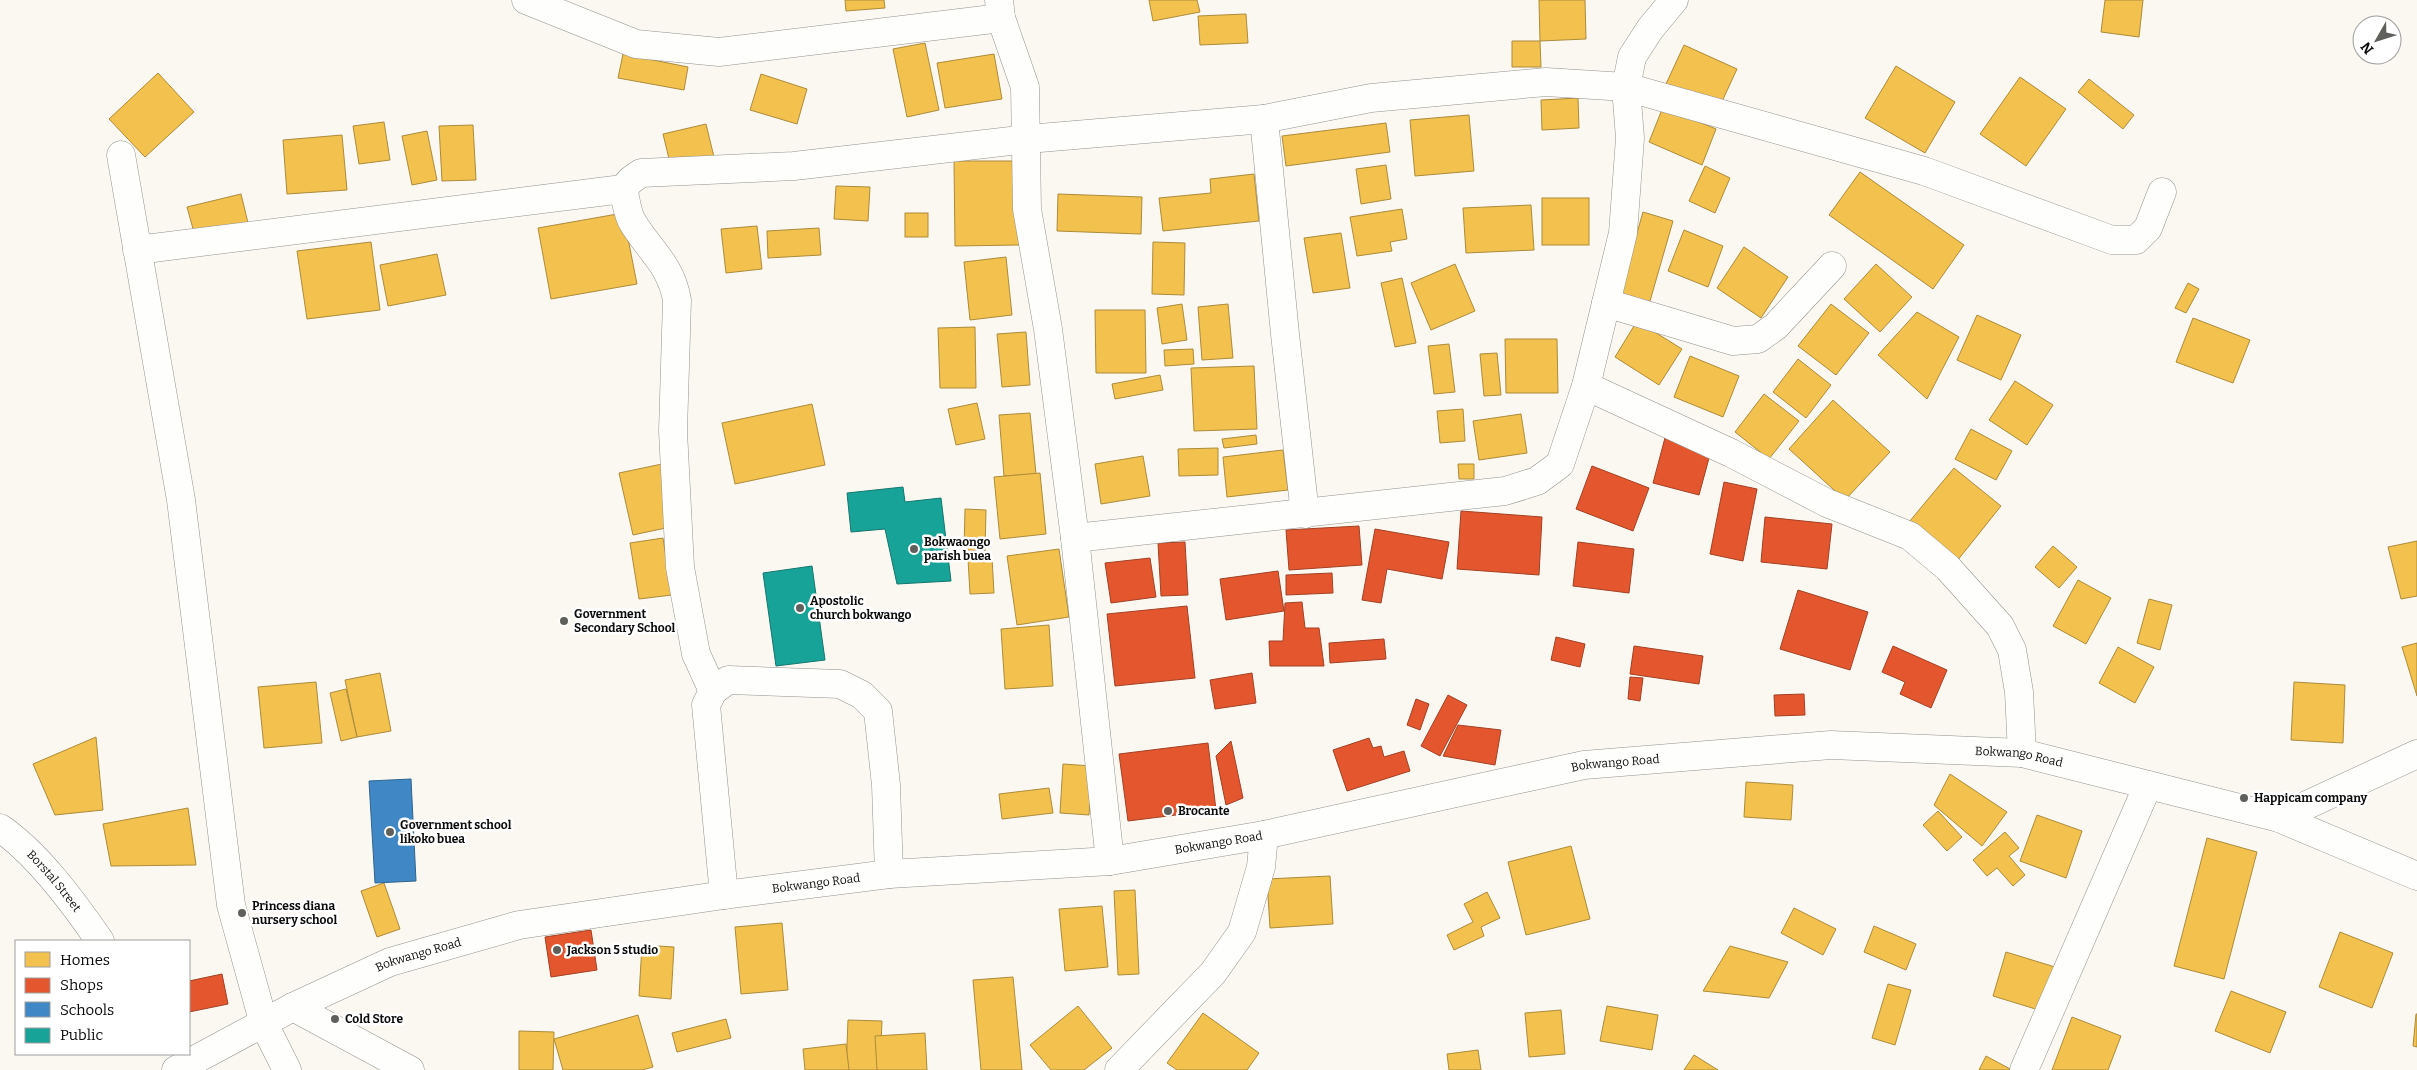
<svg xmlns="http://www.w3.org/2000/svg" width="2417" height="1070" font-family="Bitter,serif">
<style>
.homes{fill:#f2c14e;stroke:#ad8b3a}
.shops{fill:#e4572e;stroke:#a34024}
.schools{fill:#3f88c5;stroke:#30638e}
.public{fill:#17a398;stroke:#14766e}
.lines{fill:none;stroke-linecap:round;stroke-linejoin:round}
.minor-casing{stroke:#93928f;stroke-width:29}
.minor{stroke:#fefefd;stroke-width:28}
.poi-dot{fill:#5f5f5c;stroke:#fff;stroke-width:2}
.labels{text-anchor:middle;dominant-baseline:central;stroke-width:5;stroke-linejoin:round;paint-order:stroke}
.poi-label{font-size:12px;font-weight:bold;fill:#0c0c0c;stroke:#fff;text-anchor:start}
.street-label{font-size:12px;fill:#0c0c0c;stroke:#fff}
</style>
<rect width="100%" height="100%" fill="#faf8f0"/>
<g class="homes">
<path d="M 845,0 L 884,0 L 885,8 L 846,11 Z"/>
<path d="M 1149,0 L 1197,0 L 1200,12 L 1153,21 Z"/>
<path d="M 1539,0 L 1585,0 L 1586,39 L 1540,41 Z"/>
<path d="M 2105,0 L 2143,0 L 2139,37 L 2101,32 Z"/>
<path d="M 1246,14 L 1248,43 L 1200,45 L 1198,16 Z"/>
<path d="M 1512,41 L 1540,41 L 1541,67 L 1512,67 Z"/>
<path d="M 925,43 L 939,110 L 907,117 L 893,49 Z"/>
<path d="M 1684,45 L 1737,69 L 1719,108 L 1666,84 Z"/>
<path d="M 623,54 L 688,67 L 684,90 L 618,78 Z"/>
<path d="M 994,54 L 1002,99 L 945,108 L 937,63 Z"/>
<path d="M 1896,66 L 1955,102 L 1925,153 L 1865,118 Z"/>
<path d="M 158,73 L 194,112 L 145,157 L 109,119 Z"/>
<path d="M 761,74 L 807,89 L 797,124 L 750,110 Z"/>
<path d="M 2020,77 L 2066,109 L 2026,166 L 1980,134 Z"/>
<path d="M 2089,79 L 2134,115 L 2123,129 L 2078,92 Z"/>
<path d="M 1578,98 L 1579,128 L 1542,130 L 1541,100 Z"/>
<path d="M 1663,107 L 1716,129 L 1702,165 L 1649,142 Z"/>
<path d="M 1469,115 L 1474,171 L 1415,176 L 1410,120 Z"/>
<path d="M 384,122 L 390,160 L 359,164 L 353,126 Z"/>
<path d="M 1386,123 L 1390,152 L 1286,166 L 1282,136 Z"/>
<path d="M 706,124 L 714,157 L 671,167 L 663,134 Z"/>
<path d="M 473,125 L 476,180 L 442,181 L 439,126 Z"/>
<path d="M 427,131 L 437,180 L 412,185 L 402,136 Z"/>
<path d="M 342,135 L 347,190 L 287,194 L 283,140 Z"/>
<path d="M 954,161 L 1019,161 L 1020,245 L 955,246 Z"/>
<path d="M 1386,165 L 1391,199 L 1361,204 L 1356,169 Z"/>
<path d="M 1705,166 L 1730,178 L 1715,213 L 1689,201 Z"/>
<path d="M 1860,172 L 1964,245 L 1933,289 L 1829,215 Z"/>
<path d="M 1254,174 L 1259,221 L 1163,231 L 1159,198 L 1211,193 L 1210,179 Z"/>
<path d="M 836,186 L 870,187 L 868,221 L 834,219 Z"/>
<path d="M 241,194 L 248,223 L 195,236 L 187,207 Z"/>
<path d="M 1058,194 L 1142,197 L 1141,234 L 1057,231 Z"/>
<rect x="1542" y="198" width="47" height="47"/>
<path d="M 1531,205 L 1534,250 L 1466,253 L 1463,208 Z"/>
<path d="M 1402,209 L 1407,239 L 1390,242 L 1392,251 L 1357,256 L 1350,217 Z"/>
<path d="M 1643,212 L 1673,221 L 1648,308 L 1618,300 Z"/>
<path d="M 623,213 L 637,284 L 551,299 L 538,228 Z"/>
<rect x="905" y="213" width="23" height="24"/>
<path d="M 757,226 L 762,269 L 726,273 L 721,229 Z"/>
<path d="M 819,228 L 821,255 L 768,258 L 767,231 Z"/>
<path d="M 1684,230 L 1723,246 L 1708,287 L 1668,271 Z"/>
<path d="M 1341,233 L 1350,288 L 1313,293 L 1304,238 Z"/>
<path d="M 371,242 L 380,310 L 307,319 L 297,251 Z"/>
<path d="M 1153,242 L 1185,243 L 1184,295 L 1152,294 Z"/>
<path d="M 1744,247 L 1788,277 L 1761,318 L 1717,288 Z"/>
<path d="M 437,254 L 446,295 L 388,306 L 380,265 Z"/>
<path d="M 1006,257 L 1012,315 L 970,320 L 964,262 Z"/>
<path d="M 1455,264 L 1475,311 L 1431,330 L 1411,283 Z"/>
<path d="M 1876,264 L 1912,297 L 1880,332 L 1844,299 Z"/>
<path d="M 1402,278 L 1416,343 L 1395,347 L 1381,283 Z"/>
<path d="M 2188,283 L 2199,289 L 2186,313 L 2175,308 Z"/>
<path d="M 1182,304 L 1187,340 L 1162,344 L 1157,308 Z"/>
<path d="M 1228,304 L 1233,358 L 1202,360 L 1198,307 Z"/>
<path d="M 1831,304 L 1869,333 L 1836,375 L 1798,346 Z"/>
<path d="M 1095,310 L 1145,310 L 1146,373 L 1096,373 Z"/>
<path d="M 1917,312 L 1959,337 L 1927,399 L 1878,355 Z"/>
<path d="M 1977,315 L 2021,335 L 2001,380 L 1957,360 Z"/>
<path d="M 2193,318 L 2250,340 L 2233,383 L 2176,362 Z"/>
<path d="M 1637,321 L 1682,349 L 1659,385 L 1615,357 Z"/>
<path d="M 975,327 L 976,388 L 940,388 L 938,328 Z"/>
<path d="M 1026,332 L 1030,385 L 1002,387 L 997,334 Z"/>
<path d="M 1505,339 L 1557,339 L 1558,393 L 1506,393 Z"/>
<path d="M 1449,344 L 1455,392 L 1434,394 L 1428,346 Z"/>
<path d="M 1193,349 L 1194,364 L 1165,366 L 1164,350 Z"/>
<path d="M 1497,353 L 1501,395 L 1484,396 L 1480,354 Z"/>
<path d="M 1690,356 L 1739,376 L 1723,417 L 1674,397 Z"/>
<path d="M 1798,359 L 1831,385 L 1806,418 L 1773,392 Z"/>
<path d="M 1254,366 L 1257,429 L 1194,431 L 1191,368 Z"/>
<path d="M 1160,375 L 1163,390 L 1115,399 L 1112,384 Z"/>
<path d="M 2015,381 L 2053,405 L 2027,445 L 1989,420 Z"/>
<path d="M 1764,394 L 1799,421 L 1769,459 L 1735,432 Z"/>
<path d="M 1833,400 L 1890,452 L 1845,500 L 1789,449 Z"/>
<path d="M 977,403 L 985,439 L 956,445 L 948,409 Z"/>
<path d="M 812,404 L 825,465 L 735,484 L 722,423 Z"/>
<path d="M 1463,409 L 1465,441 L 1440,443 L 1437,411 Z"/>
<path d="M 1030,413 L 1036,474 L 1004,476 L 999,415 Z"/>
<path d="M 1521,414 L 1527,453 L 1479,460 L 1473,421 Z"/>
<path d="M 1971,429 L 2012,451 L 1996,480 L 1955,459 Z"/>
<path d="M 1256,435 L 1257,444 L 1224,448 L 1222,439 Z"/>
<path d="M 1218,448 L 1218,475 L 1179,476 L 1178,449 Z"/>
<path d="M 1283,450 L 1288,490 L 1227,497 L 1223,457 Z"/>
<path d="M 1143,456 L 1150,496 L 1101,504 L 1095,464 Z"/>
<path d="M 662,464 L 675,526 L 633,535 L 619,473 Z"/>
<path d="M 1458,464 L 1474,464 L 1474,479 L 1459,479 Z"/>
<path d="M 1954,468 L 2001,506 L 1957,561 L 1909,522 Z"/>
<path d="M 1040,473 L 1046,534 L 1000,539 L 994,477 Z"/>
<path d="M 965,509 L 986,510 L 985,551 L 964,550 Z"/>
<path d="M 663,538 L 672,595 L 639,599 L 630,543 Z"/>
<path d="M 2417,541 L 2417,596 L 2401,599 L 2388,547 Z"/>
<path d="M 2053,546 L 2077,567 L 2059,588 L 2035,567 Z"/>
<path d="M 1059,549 L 1069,617 L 1017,625 L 1007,556 Z"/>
<path d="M 992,558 L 994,593 L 970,594 L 968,559 Z"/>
<path d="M 2078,580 L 2111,598 L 2086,644 L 2053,626 Z"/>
<path d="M 2149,599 L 2172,605 L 2160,650 L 2137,643 Z"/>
<path d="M 1049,625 L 1053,686 L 1005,689 L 1001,629 Z"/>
<path d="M 2417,643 L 2417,696 L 2402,647 Z"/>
<path d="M 2118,647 L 2154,667 L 2135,703 L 2099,683 Z"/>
<path d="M 380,673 L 391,731 L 357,737 L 345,680 Z"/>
<path d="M 316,682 L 322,743 L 264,748 L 258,687 Z"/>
<path d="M 2294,682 L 2345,685 L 2343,743 L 2291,740 Z"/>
<path d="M 346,689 L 357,737 L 341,741 L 330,693 Z"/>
<path d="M 96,737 L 103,810 L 55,815 L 33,764 Z"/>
<path d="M 1063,764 L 1092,766 L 1089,815 L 1060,813 Z"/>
<path d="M 1950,774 L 2007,812 L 1982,846 L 1934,805 Z"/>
<path d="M 1746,782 L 1793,785 L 1791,820 L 1744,817 Z"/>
<path d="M 1049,788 L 1053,813 L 1002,819 L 999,794 Z"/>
<path d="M 188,808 L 196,865 L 111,866 L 103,824 Z"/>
<path d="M 1938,811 L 1962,837 L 1947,851 L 1923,825 Z"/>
<path d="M 2037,815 L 2082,831 L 2066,878 L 2020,861 Z"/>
<path d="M 2005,832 L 2019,848 L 2009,856 L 2025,875 L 2013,886 L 1997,868 L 1987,876 L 1973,860 Z"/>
<path d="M 2207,838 L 2257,852 L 2224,979 L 2174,966 Z"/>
<path d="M 1571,846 L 1590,919 L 1526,935 L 1508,862 Z"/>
<path d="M 1330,876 L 1333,924 L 1270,928 L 1267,879 Z"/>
<path d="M 384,883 L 400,929 L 377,937 L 361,891 Z"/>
<path d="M 1135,890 L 1139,974 L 1118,975 L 1114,891 Z"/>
<path d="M 1487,892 L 1500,918 L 1481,927 L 1484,936 L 1454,950 L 1447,935 L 1473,922 L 1464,904 Z"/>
<path d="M 1102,906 L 1108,967 L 1065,971 L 1059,909 Z"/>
<path d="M 1794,908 L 1836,929 L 1823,955 L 1781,933 Z"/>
<path d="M 782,923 L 788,990 L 741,994 L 735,927 Z"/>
<path d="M 1874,926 L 1916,944 L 1906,970 L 1864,952 Z"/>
<path d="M 2340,932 L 2393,953 L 2372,1008 L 2319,987 Z"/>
<path d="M 642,945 L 674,947 L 671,999 L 639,996 Z"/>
<path d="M 1730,946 L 1788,962 L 1769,998 L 1703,991 Z"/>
<path d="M 2006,952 L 2055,967 L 2042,1011 L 1993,996 Z"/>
<path d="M 1013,977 L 1022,1070 L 981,1070 L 973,980 Z"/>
<path d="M 1888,984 L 1911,990 L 1895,1045 L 1872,1038 Z"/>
<path d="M 2231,991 L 2286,1012 L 2270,1053 L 2215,1031 Z"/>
<path d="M 1078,1006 L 1112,1048 L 1084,1070 L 1051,1070 L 1030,1045 Z"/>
<path d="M 1607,1006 L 1658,1015 L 1652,1050 L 1600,1041 Z"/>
<path d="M 1561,1010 L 1565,1054 L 1529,1057 L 1525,1013 Z"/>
<path d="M 1203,1013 L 1259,1053 L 1247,1070 L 1177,1070 L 1167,1063 Z"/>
<path d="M 2416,1014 L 2417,1014 L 2417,1047 L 2413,1046 Z"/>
<path d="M 638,1015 L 653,1067 L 642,1070 L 563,1070 L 554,1039 Z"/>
<path d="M 2072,1017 L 2121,1036 L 2108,1070 L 2052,1070 Z"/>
<path d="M 726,1019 L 731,1038 L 677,1052 L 672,1033 Z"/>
<path d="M 848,1020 L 882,1021 L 880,1070 L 846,1070 Z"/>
<path d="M 519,1031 L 554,1032 L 553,1070 L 519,1070 Z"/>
<path d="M 925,1033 L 927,1070 L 877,1070 L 875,1036 Z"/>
<path d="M 846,1044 L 849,1070 L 805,1070 L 803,1049 Z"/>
<path d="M 1478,1050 L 1481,1070 L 1449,1070 L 1447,1054 Z"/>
<path d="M 1694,1055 L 1718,1070 L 1684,1070 Z"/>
<path d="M 1986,1056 L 2012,1070 L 1979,1070 Z"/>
</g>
<g class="shops">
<path d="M 1666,434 L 1712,447 L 1699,495 L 1653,483 Z"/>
<path d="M 1592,466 L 1649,488 L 1633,531 L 1576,509 Z"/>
<path d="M 1724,482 L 1757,489 L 1743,561 L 1710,554 Z"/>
<path d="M 1461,511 L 1542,517 L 1539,575 L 1457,569 Z"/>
<path d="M 1765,517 L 1832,524 L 1827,569 L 1761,562 Z"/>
<path d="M 1359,526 L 1362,565 L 1289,570 L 1286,530 Z"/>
<path d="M 1375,529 L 1449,542 L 1442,579 L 1387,569 L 1381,603 L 1362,600 Z"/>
<path d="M 1185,542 L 1188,595 L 1161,596 L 1158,543 Z"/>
<path d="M 1578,542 L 1634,549 L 1629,593 L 1573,586 Z"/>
<path d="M 1150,558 L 1156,597 L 1111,603 L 1105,563 Z"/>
<path d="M 1278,571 L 1284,611 L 1226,620 L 1220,579 Z"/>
<path d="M 1332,573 L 1333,593 L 1286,595 L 1286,575 Z"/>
<path d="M 1798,590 L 1868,612 L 1850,670 L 1780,649 Z"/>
<path d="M 1302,602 L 1305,628 L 1319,628 L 1324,666 L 1270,666 L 1269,641 L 1283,641 L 1285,603 Z"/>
<path d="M 1187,606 L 1195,678 L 1115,686 L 1107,614 Z"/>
<path d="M 1556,637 L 1585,644 L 1580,667 L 1551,660 Z"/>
<path d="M 1384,639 L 1386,659 L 1330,663 L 1329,643 Z"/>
<path d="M 1634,646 L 1703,656 L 1699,684 L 1630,674 Z"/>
<path d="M 1893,646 L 1947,670 L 1931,708 L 1900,694 L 1905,682 L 1882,672 Z"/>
<path d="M 1252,673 L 1256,703 L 1215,709 L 1210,680 Z"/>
<path d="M 1630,677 L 1643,678 L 1640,701 L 1628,699 Z"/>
<path d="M 1804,694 L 1805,715 L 1775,716 L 1774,695 Z"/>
<path d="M 1448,695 L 1467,705 L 1440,756 L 1421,746 Z"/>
<path d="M 1416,699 L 1429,704 L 1420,730 L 1407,725 Z"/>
<path d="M 1458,725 L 1501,730 L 1495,765 L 1443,756 Z"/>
<path d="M 1369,738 L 1373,748 L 1381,746 L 1384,757 L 1404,751 L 1410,771 L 1347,791 L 1333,750 Z"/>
<path d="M 1231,741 L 1243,798 L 1226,805 L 1216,756 Z"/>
<path d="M 1208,743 L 1216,810 L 1128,821 L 1119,754 Z"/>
<path d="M 591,930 L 597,970 L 551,977 L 545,937 Z"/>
<path d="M 222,974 L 228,1004 L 189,1012 L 189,981 Z"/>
</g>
<path class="schools" d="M 411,779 L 416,881 L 375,883 L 369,781 Z"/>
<g class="public">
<path d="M 903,487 L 905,502 L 941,498 L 951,581 L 897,584 L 885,529 L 851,532 L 847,493 Z"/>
<path d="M 812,566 L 825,660 L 776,666 L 763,573 Z"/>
</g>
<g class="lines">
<defs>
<g id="minor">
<path d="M 526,0 L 636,44 L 719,52 L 1001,18"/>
<path d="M 999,0 L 1001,18 L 1025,87 L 1027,209 L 1048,329 L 1075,538 L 1110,861"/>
<path d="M 1264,119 L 1285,334 L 1305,514"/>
<path d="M 121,155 L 181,500 L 231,905 L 264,1024 L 287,1070"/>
<path d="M 623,189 C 626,199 627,214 633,223 C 650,251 671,265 677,300 L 673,431 L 680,567 L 696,654 L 713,691"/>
<path d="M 137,250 L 623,189 L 631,180 L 641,173 L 794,166 L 1028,139 L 1264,119 L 1371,98 L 1546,82 L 1626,87 L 1924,171 L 2112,240 L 2136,240 L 2148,228 L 2162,192"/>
<path d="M 1606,303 L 1733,341 L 1758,339 L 1776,326 L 1832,266"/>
<path d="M 1586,386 L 1731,453 L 1827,503 L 1910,536 L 1948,568 L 2000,626 L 2012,650 L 2019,692 L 2022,753"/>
<path d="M 1075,538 L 1505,491 L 1537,481 L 1560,464 L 1586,386 L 1623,233 L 1630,138 L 1626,87 L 1632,57 L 1650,29 L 1674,0"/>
<path d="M 2279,818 L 2417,754"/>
<path id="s1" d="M 0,828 C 38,854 74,903 100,941"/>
<path d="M 724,895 L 706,705 L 713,691 L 728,680 L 840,684 L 862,695 L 878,711 L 886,785 L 889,874"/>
<path d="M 293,1007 L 410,1070"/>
<path id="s2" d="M 176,1070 L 293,1007 L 390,962 L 519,925 L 724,895 L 889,874 L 1110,861 L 1264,835 L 1584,765 L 1831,745 L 2022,753 L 2279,818 L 2417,876"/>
<path d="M 1119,1070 L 1213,973 L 1242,932 L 1261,867 L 1264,835"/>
<path d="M 2024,1070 L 2148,785"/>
</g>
</defs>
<use href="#minor" class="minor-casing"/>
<use href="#minor" class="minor"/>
</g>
<g class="poi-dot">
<circle cx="914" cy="549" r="5"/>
<circle cx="800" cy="608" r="5"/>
<circle cx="564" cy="621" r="5"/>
<circle cx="2244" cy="798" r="5"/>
<circle cx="1168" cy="811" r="5"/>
<circle cx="390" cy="832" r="5"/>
<circle cx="242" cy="913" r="5"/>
<circle cx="557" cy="950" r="5"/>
<circle cx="335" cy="1019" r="5"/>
</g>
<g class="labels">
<g class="poi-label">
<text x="924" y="542">Bokwaongo<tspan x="924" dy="14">parish buea</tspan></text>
<text x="810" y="601">Apostolic<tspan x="810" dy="14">church bokwango</tspan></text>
<text x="574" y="614">Government<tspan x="574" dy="14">Secondary School</tspan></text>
<text x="2254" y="798">Happicam company</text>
<text x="1178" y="811">Brocante</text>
<text x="400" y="825">Government school<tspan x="400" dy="14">likoko buea</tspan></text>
<text x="252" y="906">Princess diana<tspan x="252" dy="14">nursery school</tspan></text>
<text x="567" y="950">Jackson 5 studio</text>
<text x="345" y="1019">Cold Store</text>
</g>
<g class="street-label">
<text stroke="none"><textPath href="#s2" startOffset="1889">Bokwango Road</textPath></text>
<text stroke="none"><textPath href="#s2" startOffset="1484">Bokwango Road</textPath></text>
<text stroke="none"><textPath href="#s2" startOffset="1079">Bokwango Road</textPath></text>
<text stroke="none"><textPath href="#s1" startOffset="76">Borstal Street</textPath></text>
<text stroke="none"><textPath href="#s2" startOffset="674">Bokwango Road</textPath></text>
<text stroke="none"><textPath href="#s2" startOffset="269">Bokwango Road</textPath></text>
</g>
</g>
<rect x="15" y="940" width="175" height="115" fill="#ffffff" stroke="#9e9e9e"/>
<rect x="25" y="952" width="25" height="15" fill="#f2c14e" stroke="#9e9e9e"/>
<text x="60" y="965" font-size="15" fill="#0c0c0c">Homes</text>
<rect x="25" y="978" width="25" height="15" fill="#e4572e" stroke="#9e9e9e"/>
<text x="60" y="990" font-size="15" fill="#0c0c0c">Shops</text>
<rect x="25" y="1002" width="25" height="15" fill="#3f88c5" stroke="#9e9e9e"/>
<text x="60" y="1015" font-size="15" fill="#0c0c0c">Schools</text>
<rect x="25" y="1028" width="25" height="15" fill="#17a398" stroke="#9e9e9e"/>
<text x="60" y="1040" font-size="15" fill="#0c0c0c">Public</text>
<g transform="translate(2377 40) rotate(231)"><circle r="24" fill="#ffffff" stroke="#9e9e9e"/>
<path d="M0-4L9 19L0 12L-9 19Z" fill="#5f5f5c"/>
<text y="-8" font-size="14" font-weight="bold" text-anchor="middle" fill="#0c0c0c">N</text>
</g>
</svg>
